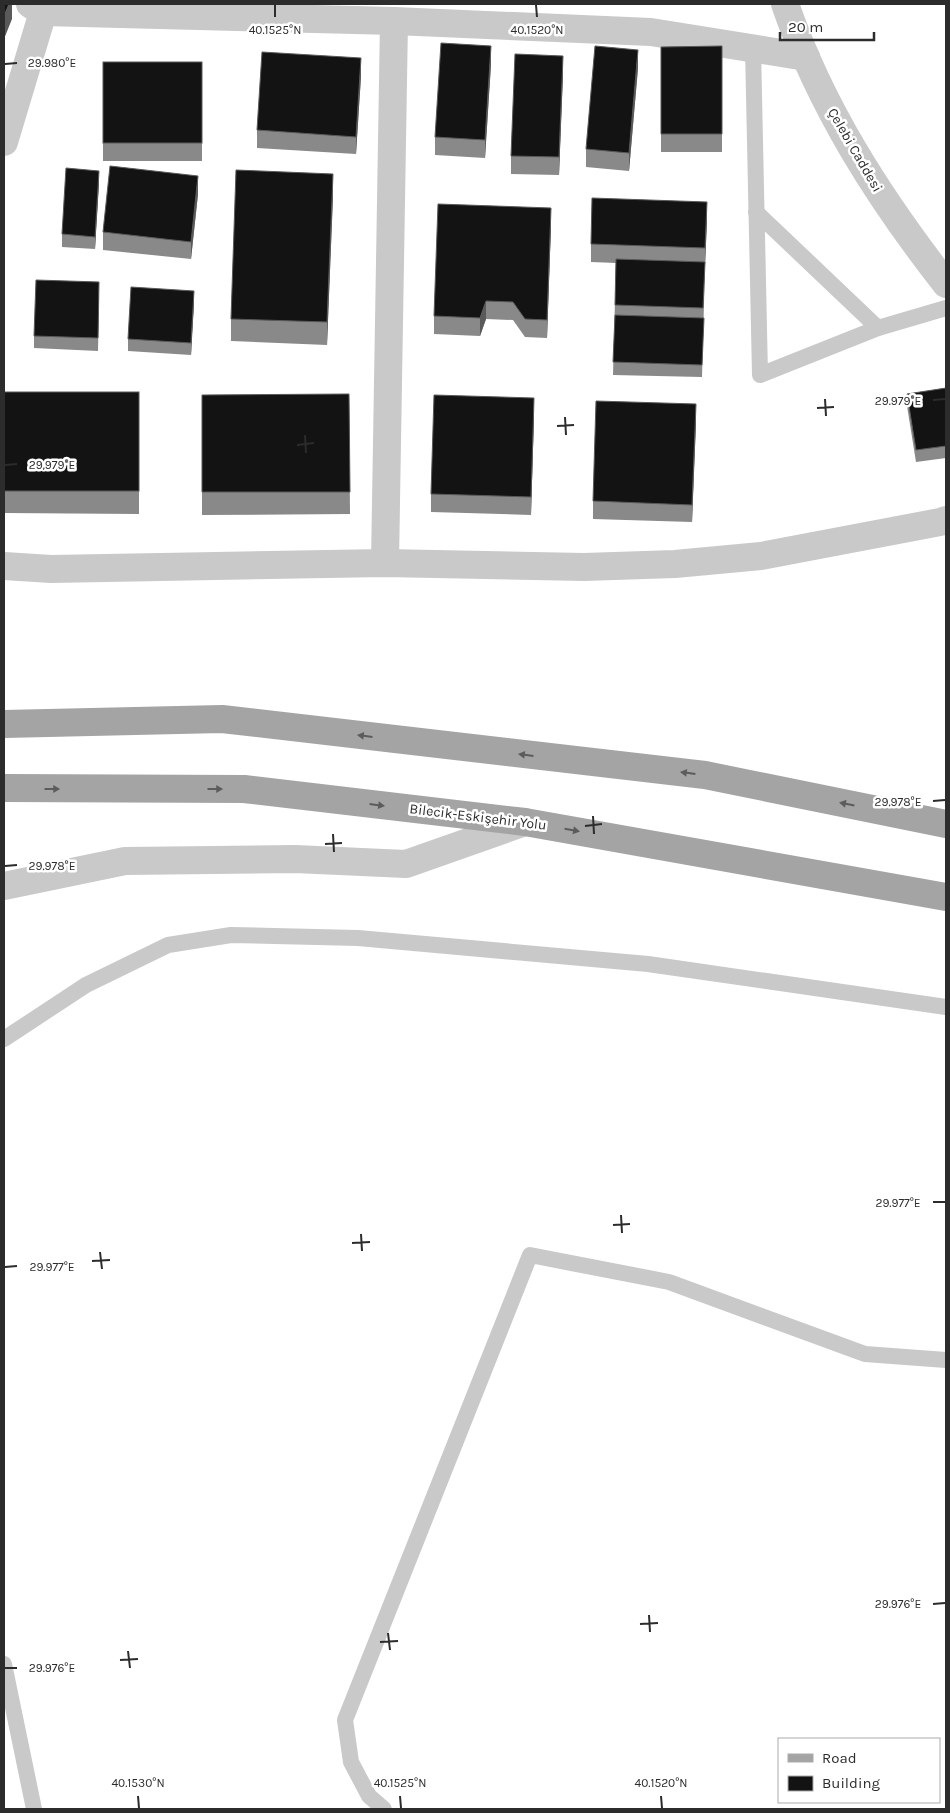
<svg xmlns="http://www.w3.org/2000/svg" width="950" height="1813" font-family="Karla,sans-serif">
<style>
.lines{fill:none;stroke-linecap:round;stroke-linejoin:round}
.service{stroke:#c9c9c9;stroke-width:16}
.minor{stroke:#c9c9c9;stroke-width:28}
.tertiary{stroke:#c9c9c9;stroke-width:28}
.primary{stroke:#a4a4a4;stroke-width:28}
.wall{fill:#898989}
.shaded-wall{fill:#5a5a5a}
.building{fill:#131313;stroke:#5a5a5a}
.oneway{fill:#5c5c5c}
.ticks{fill:none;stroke:#2c2c2c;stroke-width:2}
.labels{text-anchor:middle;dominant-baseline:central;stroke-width:5;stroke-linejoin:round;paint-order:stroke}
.street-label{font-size:14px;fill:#2c2c2c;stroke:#fff}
.ticks-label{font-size:12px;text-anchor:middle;fill:#2c2c2c;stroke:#fff;stroke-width:5;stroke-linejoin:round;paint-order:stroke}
</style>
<rect width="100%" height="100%" fill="#fff"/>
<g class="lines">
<g class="service">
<path d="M 753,48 L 760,375 L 878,328 L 946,308"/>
<path d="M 756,212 L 878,328"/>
<path d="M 4,1039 L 86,985 L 168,945 L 231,935 L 358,938 L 648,964 L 946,1007"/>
<path d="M 4,1664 L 34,1809"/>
<path d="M 384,1809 L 369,1796 L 351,1762 L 345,1720 L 530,1255 L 669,1282 L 865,1354 L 946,1360"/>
</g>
<g class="minor">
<path d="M 30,4 L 43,12 L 394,21 L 651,32 L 806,57"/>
<path d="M 785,4 C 821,108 879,198 946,284"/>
<path d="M 4,142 L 43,12"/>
<path d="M 385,563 L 394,21"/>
<path d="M 4,566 L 51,569 L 385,563 L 584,567 L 675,564 L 761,556 L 940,522 L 946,520"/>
</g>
<path class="tertiary" d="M 4,886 L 125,861 L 295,859 L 406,864 L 525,822"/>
<g class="primary">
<path d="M 4,724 L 222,719 L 705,775 L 946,824"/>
<path d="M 4,788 L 244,789 L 525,822 L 946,897"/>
</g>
</g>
<g class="wall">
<path d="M 722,46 L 722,152 L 661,152 L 661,47 Z"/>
<rect x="103" y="62" width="99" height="99"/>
<path d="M 491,64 L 485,158 L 435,155 L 435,137 Z"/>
<path d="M 638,68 L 629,171 L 586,167 L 586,149 Z"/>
<path d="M 563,74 L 559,175 L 511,174 L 511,156 Z"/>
<path d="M 361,76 L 356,154 L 257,148 L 257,130 Z"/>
<path d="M 99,183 L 95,249 L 62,247 L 62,234 Z"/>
<path d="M 198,194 L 191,259 L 103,250 L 103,232 Z"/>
<path d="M 333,196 L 327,345 L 231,341 L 231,319 Z"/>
<path d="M 707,220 L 705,266 L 702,377 L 613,375 L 616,263 L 591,262 L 591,244 Z"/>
<path d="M 551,226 L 547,338 L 525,337 L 513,320 L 486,319 L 480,336 L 434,334 L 434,316 Z"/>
<path d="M 99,295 L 98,351 L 34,348 L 34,336 Z"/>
<path d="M 194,303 L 191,355 L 128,351 L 128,339 Z"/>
<path d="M 946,388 L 946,458 L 916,462 L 907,406 L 907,394 Z"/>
<path d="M 4,392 L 139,392 L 139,514 L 4,513 Z"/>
<path d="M 349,394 L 350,514 L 202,515 L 202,395 Z"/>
<path d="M 534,416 L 531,515 L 431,512 L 431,494 Z"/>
<path d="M 696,422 L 692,522 L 593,519 L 593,501 Z"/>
</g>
<g class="shaded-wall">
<path d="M 9,4 L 12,4 L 12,19 L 4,39 L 4,16 Z"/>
<path d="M 491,46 L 491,64 L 485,158 L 485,140 Z"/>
<path d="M 638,50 L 638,68 L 629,171 L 629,153 Z"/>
<path d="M 563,56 L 563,74 L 559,175 L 559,157 Z"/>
<path d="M 361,58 L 361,76 L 356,154 L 356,137 Z"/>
<path d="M 99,171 L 99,183 L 95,249 L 95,237 Z"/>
<path d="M 333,174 L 333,196 L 327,345 L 327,322 Z"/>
<path d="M 198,176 L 198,194 L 191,259 L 191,242 Z"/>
<path d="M 707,202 L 707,220 L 705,266 L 705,248 Z"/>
<path d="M 551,208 L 551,226 L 547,338 L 547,320 Z"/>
<path d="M 194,291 L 194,303 L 191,355 L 191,343 Z"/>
<path d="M 486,301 L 486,319 L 480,336 L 480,318 Z"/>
<path d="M 534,398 L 534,416 L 531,515 L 531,497 Z"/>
<path d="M 696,404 L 696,422 L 692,522 L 692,505 Z"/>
</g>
<g class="building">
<path d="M 4,4 L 9,4 L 4,16 Z"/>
<path d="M 441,43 L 491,46 L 485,140 L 435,137 Z"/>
<path d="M 595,46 L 638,50 L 629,153 L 586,149 Z"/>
<path d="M 722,46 L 722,134 L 661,134 L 661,47 Z"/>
<path d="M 262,52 L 361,58 L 356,137 L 257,130 Z"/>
<path d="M 515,54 L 563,56 L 559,157 L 511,156 Z"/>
<rect x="103" y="62" width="99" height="81"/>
<path d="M 110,166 L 198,176 L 191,242 L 103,232 Z"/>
<path d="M 66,168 L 99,171 L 95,237 L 62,234 Z"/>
<path d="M 236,170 L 333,174 L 327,322 L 231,319 Z"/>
<path d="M 592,198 L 707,202 L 705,248 L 591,244 Z"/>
<path d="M 438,204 L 551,208 L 547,320 L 525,319 L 513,302 L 486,301 L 480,318 L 434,316 Z"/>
<path d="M 616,259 L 705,262 L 703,308 L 615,305 Z"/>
<path d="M 36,280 L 99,282 L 98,338 L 34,336 Z"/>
<path d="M 131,287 L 194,291 L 191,343 L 128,339 Z"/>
<path d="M 615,315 L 704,318 L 702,365 L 613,362 Z"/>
<path d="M 946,388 L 946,446 L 916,450 L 907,394 Z"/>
<rect x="4" y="392" width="135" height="99"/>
<path d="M 349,394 L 350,492 L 202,492 L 202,395 Z"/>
<path d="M 434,395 L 534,398 L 531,497 L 431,494 Z"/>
<path d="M 596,401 L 696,404 L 692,505 L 593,501 Z"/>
</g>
<defs><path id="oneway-solid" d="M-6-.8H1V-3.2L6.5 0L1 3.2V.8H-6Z" transform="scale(1.25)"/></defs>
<g class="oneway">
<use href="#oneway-solid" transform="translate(365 736) rotate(-173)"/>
<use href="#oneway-solid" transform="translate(526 755) rotate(-173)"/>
<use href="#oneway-solid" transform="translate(688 773) rotate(-173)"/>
<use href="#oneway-solid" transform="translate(52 789)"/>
<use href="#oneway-solid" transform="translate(215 789)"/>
<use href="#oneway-solid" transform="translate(847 804) rotate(-169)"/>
<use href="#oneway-solid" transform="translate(377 805) rotate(7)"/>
<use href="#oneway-solid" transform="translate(572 830) rotate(10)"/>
</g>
<path class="ticks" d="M 275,5 L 275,17M 536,5 L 537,17M 5,64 L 17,63M 825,399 L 826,416M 933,400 L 945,399M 817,408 L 834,407M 565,417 L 566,435M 557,426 L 574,425M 305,435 L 306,453M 297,445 L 314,443M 5,465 L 17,464M 933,801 L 945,800M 593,816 L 594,834M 585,826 L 602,824M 333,834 L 334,852M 325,844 L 342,843M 5,866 L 17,865M 933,1202 L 945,1202M 621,1215 L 622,1233M 613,1225 L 630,1224M 361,1234 L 362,1251M 352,1243 L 370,1242M 100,1252 L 102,1269M 92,1261 L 110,1260M 5,1267 L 17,1266M 933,1604 L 945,1603M 649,1615 L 650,1632M 640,1624 L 658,1623M 388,1633 L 390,1650M 380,1642 L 398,1641M 128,1651 L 130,1668M 120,1660 L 138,1659M 5,1668 L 17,1668M 138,1796 L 139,1808M 400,1796 L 401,1808M 661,1796 L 662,1808"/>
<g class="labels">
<g class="street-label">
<text transform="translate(855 150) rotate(60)">Çelebi Caddesi</text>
<text transform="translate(478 817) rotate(7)">Bilecik-Eskişehir Yolu</text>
</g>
</g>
<g class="ticks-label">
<text x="275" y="34">40.1525°N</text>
<text x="537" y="34">40.1520°N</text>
<text x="52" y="67">29.980°E</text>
<text x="898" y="405">29.979°E</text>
<text x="52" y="469">29.979°E</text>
<text x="898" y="806">29.978°E</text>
<text x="52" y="870">29.978°E</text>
<text x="898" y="1207">29.977°E</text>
<text x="52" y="1271">29.977°E</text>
<text x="898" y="1608">29.976°E</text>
<text x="52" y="1672">29.976°E</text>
<text x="138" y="1787">40.1530°N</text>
<text x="400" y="1787">40.1525°N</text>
<text x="661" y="1787">40.1520°N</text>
</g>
<rect width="950" height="1813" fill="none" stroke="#2c2c2c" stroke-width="10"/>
<rect x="778" y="1738" width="162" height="65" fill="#ffffff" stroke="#ababab"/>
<rect x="788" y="1754" width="25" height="8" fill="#a4a4a4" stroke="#ababab"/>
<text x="822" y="1763" font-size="15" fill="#2c2c2c">Road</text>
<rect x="788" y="1776" width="25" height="15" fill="#131313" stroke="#ababab"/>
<text x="822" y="1788" font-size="15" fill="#2c2c2c">Building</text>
<path d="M780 32v8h94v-8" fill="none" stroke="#2c2c2c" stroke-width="2.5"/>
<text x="788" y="32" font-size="15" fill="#2c2c2c" stroke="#ffffff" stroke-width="4" paint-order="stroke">20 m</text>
</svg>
